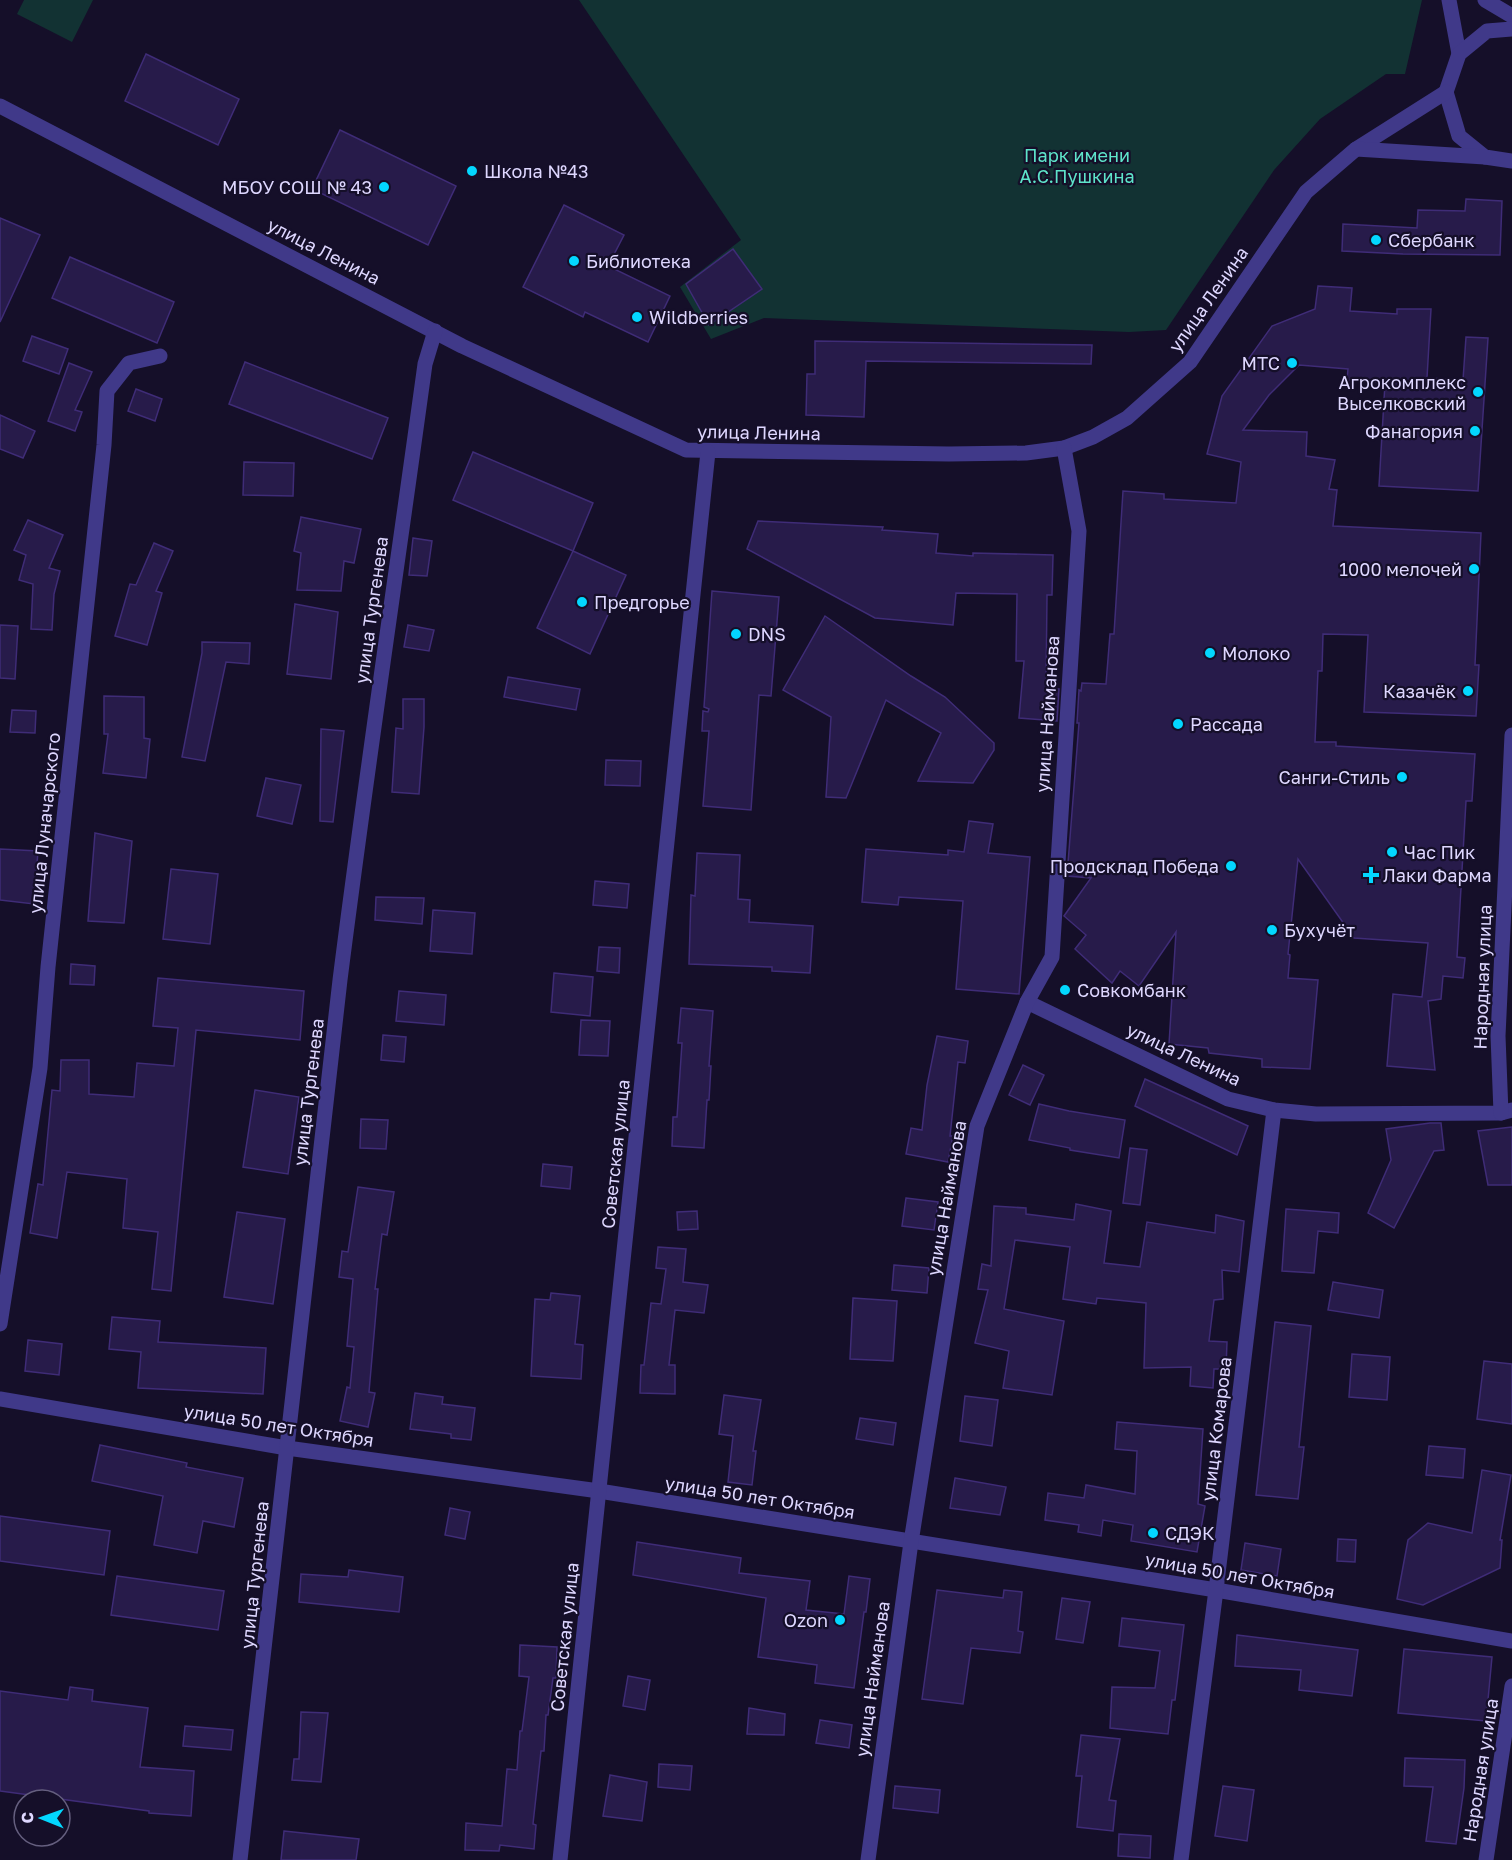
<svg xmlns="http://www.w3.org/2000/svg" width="1512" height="1860" font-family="'Golos Text',sans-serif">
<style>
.green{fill:#123233}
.building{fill:#271b4a;stroke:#3f2c77;stroke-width:1.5}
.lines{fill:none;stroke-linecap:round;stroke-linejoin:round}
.minor{stroke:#403989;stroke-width:15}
.poi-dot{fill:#03d7ff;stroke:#150f29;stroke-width:2}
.labels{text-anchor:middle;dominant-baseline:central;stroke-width:4.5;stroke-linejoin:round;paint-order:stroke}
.park-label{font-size:18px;fill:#5ee4ca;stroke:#150f29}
.poi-label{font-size:18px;fill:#ded7ff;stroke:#150f29;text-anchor:start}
.street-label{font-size:18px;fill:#ded7ff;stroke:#150f29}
</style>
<rect width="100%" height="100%" fill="#150f29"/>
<g class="green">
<path d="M 24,0 L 93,0 L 72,42 L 17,14 Z"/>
<path d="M 579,0 L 1422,0 L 1405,74 L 1386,74 L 1320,119 L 1274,170 L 1166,330 L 1129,332 L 764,318 L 711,339 L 680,287 L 741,240 Z"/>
</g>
<g class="building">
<path d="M 146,54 L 239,99 L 218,145 L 125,101 Z"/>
<path d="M 340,130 L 456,186 L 428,245 L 312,189 Z"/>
<path d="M 1466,199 L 1502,201 L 1500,255 L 1403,254 L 1342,251 L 1343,224 L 1417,228 L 1418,210 L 1465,211 Z"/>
<path d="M 564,205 L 624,235 L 608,266 L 670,296 L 648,342 L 585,312 L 583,317 L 523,287 Z"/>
<path d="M 0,218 L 40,235 L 0,322 Z"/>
<path d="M 733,249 L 762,289 L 709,325 L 686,284 Z"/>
<path d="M 70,257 L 174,302 L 157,343 L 52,298 Z"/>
<path d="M 1318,286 L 1352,288 L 1350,311 L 1397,314 L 1397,309 L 1431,309 L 1427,378 L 1463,380 L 1466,337 L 1488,338 L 1478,491 L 1379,486 L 1385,383 L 1347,380 L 1348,369 L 1299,365 L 1269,395 L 1243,430 L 1307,432 L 1306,456 L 1335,460 L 1329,489 L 1337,490 L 1333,526 L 1481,533 L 1475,665 L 1479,665 L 1476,716 L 1364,712 L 1368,635 L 1323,634 L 1322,671 L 1318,671 L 1315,742 L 1336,742 L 1336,746 L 1475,754 L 1472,801 L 1466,801 L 1457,957 L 1465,958 L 1463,978 L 1443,976 L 1441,999 L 1428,1001 L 1435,1070 L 1387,1066 L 1393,994 L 1422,997 L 1428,943 L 1354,938 L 1298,859 L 1288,954 L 1290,955 L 1288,978 L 1318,980 L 1310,1069 L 1262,1067 L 1262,1059 L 1209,1053 L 1208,1048 L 1169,1044 L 1176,932 L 1139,986 L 1120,971 L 1112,983 L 1075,949 L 1086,935 L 1064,916 L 1091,878 L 1067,876 L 1079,723 L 1077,723 L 1079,690 L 1081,691 L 1082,683 L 1106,684 L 1110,634 L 1114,634 L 1123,491 L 1164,494 L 1164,499 L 1236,503 L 1241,462 L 1207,454 L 1222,396 L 1272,326 L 1315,309 Z"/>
<path d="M 32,336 L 68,349 L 59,374 L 23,361 Z"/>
<path d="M 815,341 L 1092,345 L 1091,364 L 866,361 L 864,417 L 806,415 L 807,374 L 815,374 Z"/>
<path d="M 245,362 L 388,418 L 372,459 L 229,404 Z"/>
<path d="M 69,363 L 92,372 L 75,410 L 82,412 L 75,431 L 48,421 Z"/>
<path d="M 136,389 L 162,399 L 155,421 L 128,411 Z"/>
<path d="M 0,415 L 35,431 L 23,458 L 0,449 Z"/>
<path d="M 473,452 L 593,503 L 573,551 L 453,500 Z"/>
<path d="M 244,462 L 294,463 L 293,496 L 243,495 Z"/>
<path d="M 301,517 L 361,529 L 354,563 L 344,561 L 341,591 L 297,590 L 301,553 L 294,551 Z"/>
<path d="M 28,520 L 63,535 L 49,568 L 60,571 L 54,594 L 52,630 L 31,629 L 33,584 L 19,580 L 26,555 L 14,550 Z"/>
<path d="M 758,521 L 883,527 L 882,530 L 938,534 L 936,553 L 973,556 L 973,553 L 1053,555 L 1052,595 L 1047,595 L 1046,688 L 1059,689 L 1057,721 L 1019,718 L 1024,661 L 1016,661 L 1017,594 L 956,593 L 953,625 L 875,618 L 747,549 Z"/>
<path d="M 413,538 L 432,541 L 427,576 L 409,575 Z"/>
<path d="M 154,543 L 173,551 L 156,591 L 162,593 L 147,645 L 115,636 L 130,584 L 136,585 Z"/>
<path d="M 573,551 L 626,575 L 590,654 L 537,628 Z"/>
<path d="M 712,591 L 779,597 L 771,696 L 759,695 L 751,810 L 703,806 L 709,731 L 702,731 L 703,711 L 708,712 L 709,709 L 704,707 Z"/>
<path d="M 295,604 L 338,612 L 331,679 L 287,674 Z"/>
<path d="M 825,616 L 911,676 L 945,697 L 994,743 L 994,750 L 973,783 L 918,781 L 941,733 L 886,700 L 846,798 L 826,797 L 831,717 L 783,690 Z"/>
<path d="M 0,625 L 18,626 L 15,679 L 0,678 Z"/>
<path d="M 408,625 L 434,630 L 429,651 L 404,647 Z"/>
<path d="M 202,642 L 250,643 L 249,664 L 226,662 L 205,761 L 182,757 L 202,653 Z"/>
<path d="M 508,677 L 580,689 L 576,710 L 504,697 Z"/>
<path d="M 104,696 L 144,697 L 144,738 L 150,739 L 146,778 L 103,773 L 108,734 L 104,734 Z"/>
<path d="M 403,699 L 424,699 L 424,727 L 419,794 L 392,792 L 396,728 L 403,729 Z"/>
<path d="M 12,710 L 36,711 L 35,733 L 10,732 Z"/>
<path d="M 321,729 L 344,731 L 333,822 L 320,821 Z"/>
<path d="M 606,760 L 641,761 L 640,786 L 605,785 Z"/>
<path d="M 266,778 L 301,785 L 292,824 L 257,816 Z"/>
<path d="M 969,821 L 993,824 L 988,853 L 1030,857 L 1019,994 L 956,989 L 963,901 L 899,897 L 898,905 L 862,902 L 866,849 L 948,855 L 948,850 L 964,852 Z"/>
<path d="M 95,833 L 132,841 L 124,923 L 88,921 Z"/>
<path d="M 0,849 L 38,851 L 34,904 L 0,900 Z"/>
<path d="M 697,853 L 740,855 L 738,899 L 750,900 L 749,922 L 813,926 L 810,973 L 772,971 L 772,967 L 689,964 L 691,895 L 695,896 Z"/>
<path d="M 171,869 L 218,874 L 210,944 L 163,939 Z"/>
<path d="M 595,881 L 629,884 L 627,908 L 593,905 Z"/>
<path d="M 376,897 L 424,898 L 422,924 L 375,920 Z"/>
<path d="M 433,910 L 475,913 L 472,954 L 430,951 Z"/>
<path d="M 599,947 L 620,948 L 619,973 L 597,971 Z"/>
<path d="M 71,964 L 95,966 L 94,985 L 70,984 Z"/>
<path d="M 554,973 L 593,977 L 590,1016 L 551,1012 Z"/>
<path d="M 158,978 L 304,991 L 300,1040 L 196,1030 L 171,1291 L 152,1289 L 158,1232 L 123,1228 L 127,1179 L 67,1172 L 57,1238 L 30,1233 L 38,1184 L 43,1185 L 52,1090 L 60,1091 L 61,1060 L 89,1060 L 89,1094 L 134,1097 L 137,1063 L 174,1066 L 178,1028 L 153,1026 Z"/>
<path d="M 399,991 L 446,995 L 444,1025 L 396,1021 Z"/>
<path d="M 681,1008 L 713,1011 L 709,1066 L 711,1066 L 709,1100 L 707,1100 L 704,1148 L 672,1146 L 673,1117 L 677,1117 L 682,1043 L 678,1043 Z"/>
<path d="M 581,1020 L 610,1021 L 608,1056 L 579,1055 Z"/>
<path d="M 383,1035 L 406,1037 L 404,1062 L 381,1060 Z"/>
<path d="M 937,1036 L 968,1041 L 965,1063 L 958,1062 L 950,1136 L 953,1136 L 948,1162 L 906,1154 L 911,1128 L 922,1130 L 927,1085 Z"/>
<path d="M 1023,1065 L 1044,1075 L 1030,1105 L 1009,1095 Z"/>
<path d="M 1145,1079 L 1248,1126 L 1237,1155 L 1135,1106 Z"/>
<path d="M 255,1090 L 299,1097 L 288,1174 L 243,1167 Z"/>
<path d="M 1039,1104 L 1069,1111 L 1125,1120 L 1119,1158 L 1070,1150 L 1070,1148 L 1029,1140 Z"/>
<path d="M 361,1119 L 388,1120 L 386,1149 L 360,1148 Z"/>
<path d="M 1430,1123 L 1441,1123 L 1444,1150 L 1434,1151 L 1394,1228 L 1368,1213 L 1391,1160 L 1386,1129 Z"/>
<path d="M 1512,1127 L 1512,1185 L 1488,1185 L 1478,1131 Z"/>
<path d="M 1130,1148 L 1147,1150 L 1140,1205 L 1123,1203 Z"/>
<path d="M 543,1164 L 572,1167 L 570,1189 L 541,1186 Z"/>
<path d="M 358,1187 L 394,1192 L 387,1235 L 382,1234 L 375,1289 L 378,1289 L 369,1392 L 375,1393 L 368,1427 L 340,1421 L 347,1387 L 350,1388 L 354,1347 L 347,1346 L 353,1279 L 339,1277 L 342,1251 L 348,1252 Z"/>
<path d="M 906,1198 L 938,1202 L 934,1230 L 902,1226 Z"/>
<path d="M 1076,1204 L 1111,1211 L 1104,1263 L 1140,1267 L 1147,1222 L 1215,1233 L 1216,1215 L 1244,1221 L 1239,1272 L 1222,1270 L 1223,1299 L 1214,1300 L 1209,1341 L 1227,1342 L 1226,1369 L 1214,1369 L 1213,1388 L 1190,1386 L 1191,1367 L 1144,1368 L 1146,1303 L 1097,1298 L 1096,1304 L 1063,1299 L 1070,1247 L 1015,1240 L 1004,1309 L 1064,1321 L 1052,1395 L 1003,1388 L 1009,1351 L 975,1343 L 988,1290 L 978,1289 L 982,1264 L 991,1266 L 994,1206 L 1026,1208 L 1026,1214 L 1074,1220 Z"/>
<path d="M 1286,1209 L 1339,1213 L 1338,1233 L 1318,1231 L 1314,1273 L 1282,1271 Z"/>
<path d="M 697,1211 L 698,1229 L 678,1230 L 677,1212 Z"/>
<path d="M 237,1212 L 285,1219 L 273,1304 L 224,1297 Z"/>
<path d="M 658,1247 L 686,1249 L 683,1282 L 708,1285 L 704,1313 L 675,1310 L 669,1365 L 675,1365 L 675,1394 L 640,1393 L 641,1365 L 644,1365 L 651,1303 L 661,1304 L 666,1269 L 656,1268 Z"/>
<path d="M 894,1265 L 929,1268 L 927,1293 L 892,1290 Z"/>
<path d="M 1333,1282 L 1383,1290 L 1379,1318 L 1328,1310 Z"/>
<path d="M 551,1293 L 580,1296 L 575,1344 L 583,1345 L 581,1379 L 531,1376 L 535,1299 L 550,1300 Z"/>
<path d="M 853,1298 L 897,1301 L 893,1361 L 850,1359 Z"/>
<path d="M 112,1317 L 160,1321 L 158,1342 L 266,1348 L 263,1394 L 138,1388 L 141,1352 L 109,1349 Z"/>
<path d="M 1275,1322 L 1311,1326 L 1299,1447 L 1304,1447 L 1298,1499 L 1256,1495 Z"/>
<path d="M 28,1340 L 62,1344 L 59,1375 L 25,1371 Z"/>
<path d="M 1352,1354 L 1390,1357 L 1387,1400 L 1349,1397 Z"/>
<path d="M 1484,1361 L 1512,1364 L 1512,1424 L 1477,1419 Z"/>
<path d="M 415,1393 L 443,1397 L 442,1404 L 475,1408 L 471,1440 L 451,1438 L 451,1434 L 410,1429 Z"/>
<path d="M 724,1395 L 761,1400 L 753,1451 L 756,1451 L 752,1485 L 728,1482 L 733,1436 L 719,1434 Z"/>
<path d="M 965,1396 L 998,1400 L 992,1446 L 960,1441 Z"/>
<path d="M 860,1418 L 896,1423 L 893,1445 L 856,1439 Z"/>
<path d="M 1117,1422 L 1203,1429 L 1198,1504 L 1205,1506 L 1197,1552 L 1131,1541 L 1133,1525 L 1103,1520 L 1101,1536 L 1078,1532 L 1079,1525 L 1045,1520 L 1048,1493 L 1084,1498 L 1086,1485 L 1135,1494 L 1137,1451 L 1115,1449 Z"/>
<path d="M 100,1445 L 187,1463 L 186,1467 L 243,1478 L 234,1527 L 203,1521 L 197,1553 L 154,1545 L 163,1496 L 92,1481 Z"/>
<path d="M 1429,1446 L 1465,1449 L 1463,1478 L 1426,1475 Z"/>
<path d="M 1482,1470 L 1511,1475 L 1500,1540 L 1502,1540 L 1500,1568 L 1423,1605 L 1397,1599 L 1408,1540 L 1428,1523 L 1472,1533 Z"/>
<path d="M 955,1478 L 1006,1487 L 1000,1515 L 950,1508 Z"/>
<path d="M 450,1508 L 470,1512 L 465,1539 L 445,1535 Z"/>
<path d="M 0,1516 L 110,1531 L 104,1575 L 0,1561 Z"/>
<path d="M 1338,1539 L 1356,1540 L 1355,1562 L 1337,1561 Z"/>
<path d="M 637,1542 L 741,1558 L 739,1573 L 810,1581 L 806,1610 L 844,1614 L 849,1576 L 870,1579 L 866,1612 L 864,1612 L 854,1688 L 815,1683 L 817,1665 L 758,1657 L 766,1598 L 633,1575 Z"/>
<path d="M 1245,1543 L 1281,1549 L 1277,1576 L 1241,1570 Z"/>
<path d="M 349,1570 L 403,1577 L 399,1612 L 299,1602 L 301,1574 L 348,1577 Z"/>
<path d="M 117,1576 L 224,1591 L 218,1630 L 111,1615 Z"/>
<path d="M 937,1590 L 1003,1598 L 1004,1590 L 1022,1592 L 1018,1631 L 1023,1632 L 1020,1653 L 971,1648 L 963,1704 L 922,1699 Z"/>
<path d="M 1062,1598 L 1090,1602 L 1083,1643 L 1056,1639 Z"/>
<path d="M 1122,1618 L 1184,1625 L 1175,1700 L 1172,1700 L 1168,1734 L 1110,1728 L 1112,1687 L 1155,1688 L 1160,1651 L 1119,1646 Z"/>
<path d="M 1237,1635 L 1358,1650 L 1352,1696 L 1299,1690 L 1301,1670 L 1235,1666 Z"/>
<path d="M 520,1645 L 557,1647 L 556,1678 L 553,1678 L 548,1715 L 546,1715 L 544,1751 L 541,1751 L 533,1824 L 536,1825 L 534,1849 L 500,1845 L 499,1851 L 465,1850 L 466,1823 L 502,1826 L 507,1769 L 517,1770 L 520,1731 L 522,1731 L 529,1677 L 519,1676 Z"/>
<path d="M 1404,1649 L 1492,1657 L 1486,1721 L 1398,1713 Z"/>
<path d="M 628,1676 L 650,1680 L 645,1710 L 623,1706 Z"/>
<path d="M 70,1687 L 93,1690 L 92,1701 L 148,1708 L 140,1767 L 194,1771 L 191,1816 L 149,1813 L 149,1811 L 0,1791 L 0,1691 L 68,1700 Z"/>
<path d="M 749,1708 L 785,1714 L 784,1735 L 747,1734 Z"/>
<path d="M 301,1712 L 328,1713 L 321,1782 L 292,1780 L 294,1759 L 299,1759 Z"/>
<path d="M 820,1720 L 852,1725 L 849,1748 L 816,1743 Z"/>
<path d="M 185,1726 L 233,1730 L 231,1750 L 183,1746 Z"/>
<path d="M 1081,1735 L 1120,1739 L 1109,1800 L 1116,1801 L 1113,1831 L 1077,1827 L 1082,1776 L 1076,1776 Z"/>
<path d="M 1405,1758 L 1465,1760 L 1464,1788 L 1456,1844 L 1426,1841 L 1433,1787 L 1404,1786 Z"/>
<path d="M 659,1764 L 692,1766 L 690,1790 L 658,1787 Z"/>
<path d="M 610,1775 L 647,1782 L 642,1821 L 603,1816 Z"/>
<path d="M 895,1786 L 940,1790 L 938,1813 L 893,1808 Z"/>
<path d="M 1223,1786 L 1254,1790 L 1247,1841 L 1215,1836 Z"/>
<path d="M 284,1831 L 359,1839 L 356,1860 L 281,1860 Z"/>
<path d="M 1119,1834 L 1151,1836 L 1150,1858 L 1118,1856 Z"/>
</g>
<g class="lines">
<g class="minor">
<path d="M 1449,0 L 1459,54"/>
<path d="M 1485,0 L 1512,16"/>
<path d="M 1512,29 L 1487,31 L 1459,54 L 1446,92 L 1459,136 L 1485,157 L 1512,161"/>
<path d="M 0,106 L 462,346 L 686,450 L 949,454 L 1026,453 L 1064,448 L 1093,437 L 1127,418 L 1190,362 L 1306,192 L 1356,149 L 1446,92"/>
<path d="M 1356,149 L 1485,157"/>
<path d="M 1027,1002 L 1228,1099 L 1274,1110 L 1316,1114 L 1501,1113 L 1512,1110"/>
<path d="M 1501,1113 L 1498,1036 L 1512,735"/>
<path d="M 0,1324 L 40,1068 L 48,967 L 104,445 L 107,391 L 129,363 L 160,356"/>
<path d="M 0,1399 L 287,1448 L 599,1491 L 1216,1590 L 1512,1641"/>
<path d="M 240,1860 C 276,1567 304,1273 340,980 C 366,774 397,569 425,364 L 435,331"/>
<path d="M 560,1860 L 708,452"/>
<path d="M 868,1860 L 911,1542 L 977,1126 L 1027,1002 L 1052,957 L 1079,531 L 1064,448"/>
<path d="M 1181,1860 L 1216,1590 L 1274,1110"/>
<path d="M 1486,1860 L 1512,1686"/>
</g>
</g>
<g class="poi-dot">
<circle cx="472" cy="171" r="6"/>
<circle cx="384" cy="187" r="6"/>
<circle cx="1376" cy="240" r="6"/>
<circle cx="574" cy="261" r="6"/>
<circle cx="637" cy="317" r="6"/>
<circle cx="1292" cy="363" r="6"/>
<circle cx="1478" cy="392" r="6"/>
<circle cx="1475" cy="431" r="6"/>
<circle cx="1474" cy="569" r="6"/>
<circle cx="582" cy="602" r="6"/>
<circle cx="736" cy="634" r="6"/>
<circle cx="1210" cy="653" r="6"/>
<circle cx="1468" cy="691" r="6"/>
<circle cx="1178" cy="724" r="6"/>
<circle cx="1402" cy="777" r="6"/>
<circle cx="1392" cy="852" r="6"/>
<circle cx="1231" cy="866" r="6"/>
<path d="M1368 866h6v6h6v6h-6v6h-6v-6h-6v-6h6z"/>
<circle cx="1272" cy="930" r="6"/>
<circle cx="1065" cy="990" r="6"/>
<circle cx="1153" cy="1533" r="6"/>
<circle cx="840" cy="1620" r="6"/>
</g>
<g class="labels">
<g class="park-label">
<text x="1077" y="155">Парк имени<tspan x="1077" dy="21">А.С.Пушкина</tspan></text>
</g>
<g class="poi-label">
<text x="484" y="171">Школа №43</text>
<text x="372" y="187" text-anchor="end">МБОУ СОШ № 43</text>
<text x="1388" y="240">Сбербанк</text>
<text x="586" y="261">Библиотека</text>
<text x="649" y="317">Wildberries</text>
<text x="1280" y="363" text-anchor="end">МТС</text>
<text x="1466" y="382" text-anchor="end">Агрокомплекс<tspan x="1466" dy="21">Выселковский</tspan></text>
<text x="1463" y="431" text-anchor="end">Фанагория</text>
<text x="1462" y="569" text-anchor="end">1000 мелочей</text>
<text x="594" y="602">Предгорье</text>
<text x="748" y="634">DNS</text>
<text x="1222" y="653">Молоко</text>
<text x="1456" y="691" text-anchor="end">Казачёк</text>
<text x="1190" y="724">Рассада</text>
<text x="1390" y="777" text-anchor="end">Санги-Стиль</text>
<text x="1404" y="852">Час Пик</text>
<text x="1219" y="866" text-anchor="end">Продсклад Победа</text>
<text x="1383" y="875">Лаки Фарма</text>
<text x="1284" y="930">Бухучёт</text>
<text x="1077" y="990">Совкомбанк</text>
<text x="1165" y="1533">СДЭК</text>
<text x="828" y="1620" text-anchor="end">Ozon</text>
</g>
<g class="street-label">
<text transform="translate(324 251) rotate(27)">улица Ленина</text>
<text transform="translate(1208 299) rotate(-55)">улица Ленина</text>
<text transform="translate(759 432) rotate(1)">улица Ленина</text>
<text transform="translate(371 610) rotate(-82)">улица Тургенева</text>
<text transform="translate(1047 714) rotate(-86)">улица Найманова</text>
<text transform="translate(44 823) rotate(-84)">улица Луначарского</text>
<text transform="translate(1482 977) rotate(-88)">Народная улица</text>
<text transform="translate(1184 1054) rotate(25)">улица Ленина</text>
<text transform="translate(308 1092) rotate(-83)">улица Тургенева</text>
<text transform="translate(615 1154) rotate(-84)">Советская улица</text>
<text transform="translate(946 1198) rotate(-80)">улица Найманова</text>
<text transform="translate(279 1425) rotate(9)">улица 50 лет Октября</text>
<text transform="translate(1216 1429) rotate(-83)">улица Комарова</text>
<text transform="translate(760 1497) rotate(9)">улица 50 лет Октября</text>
<text transform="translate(254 1575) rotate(-84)">улица Тургенева</text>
<text transform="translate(1240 1575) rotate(10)">улица 50 лет Октября</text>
<text transform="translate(564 1637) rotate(-84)">Советская улица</text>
<text transform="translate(872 1679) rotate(-82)">улица Найманова</text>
<text transform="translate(1480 1770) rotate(-81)">Народная улица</text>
</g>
</g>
<g transform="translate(42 1818) rotate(271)"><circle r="28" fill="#150f29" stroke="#655f7f" stroke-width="1.5"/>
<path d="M0-4.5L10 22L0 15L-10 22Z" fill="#03d7ff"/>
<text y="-9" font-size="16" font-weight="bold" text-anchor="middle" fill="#ded7ff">С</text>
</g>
</svg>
